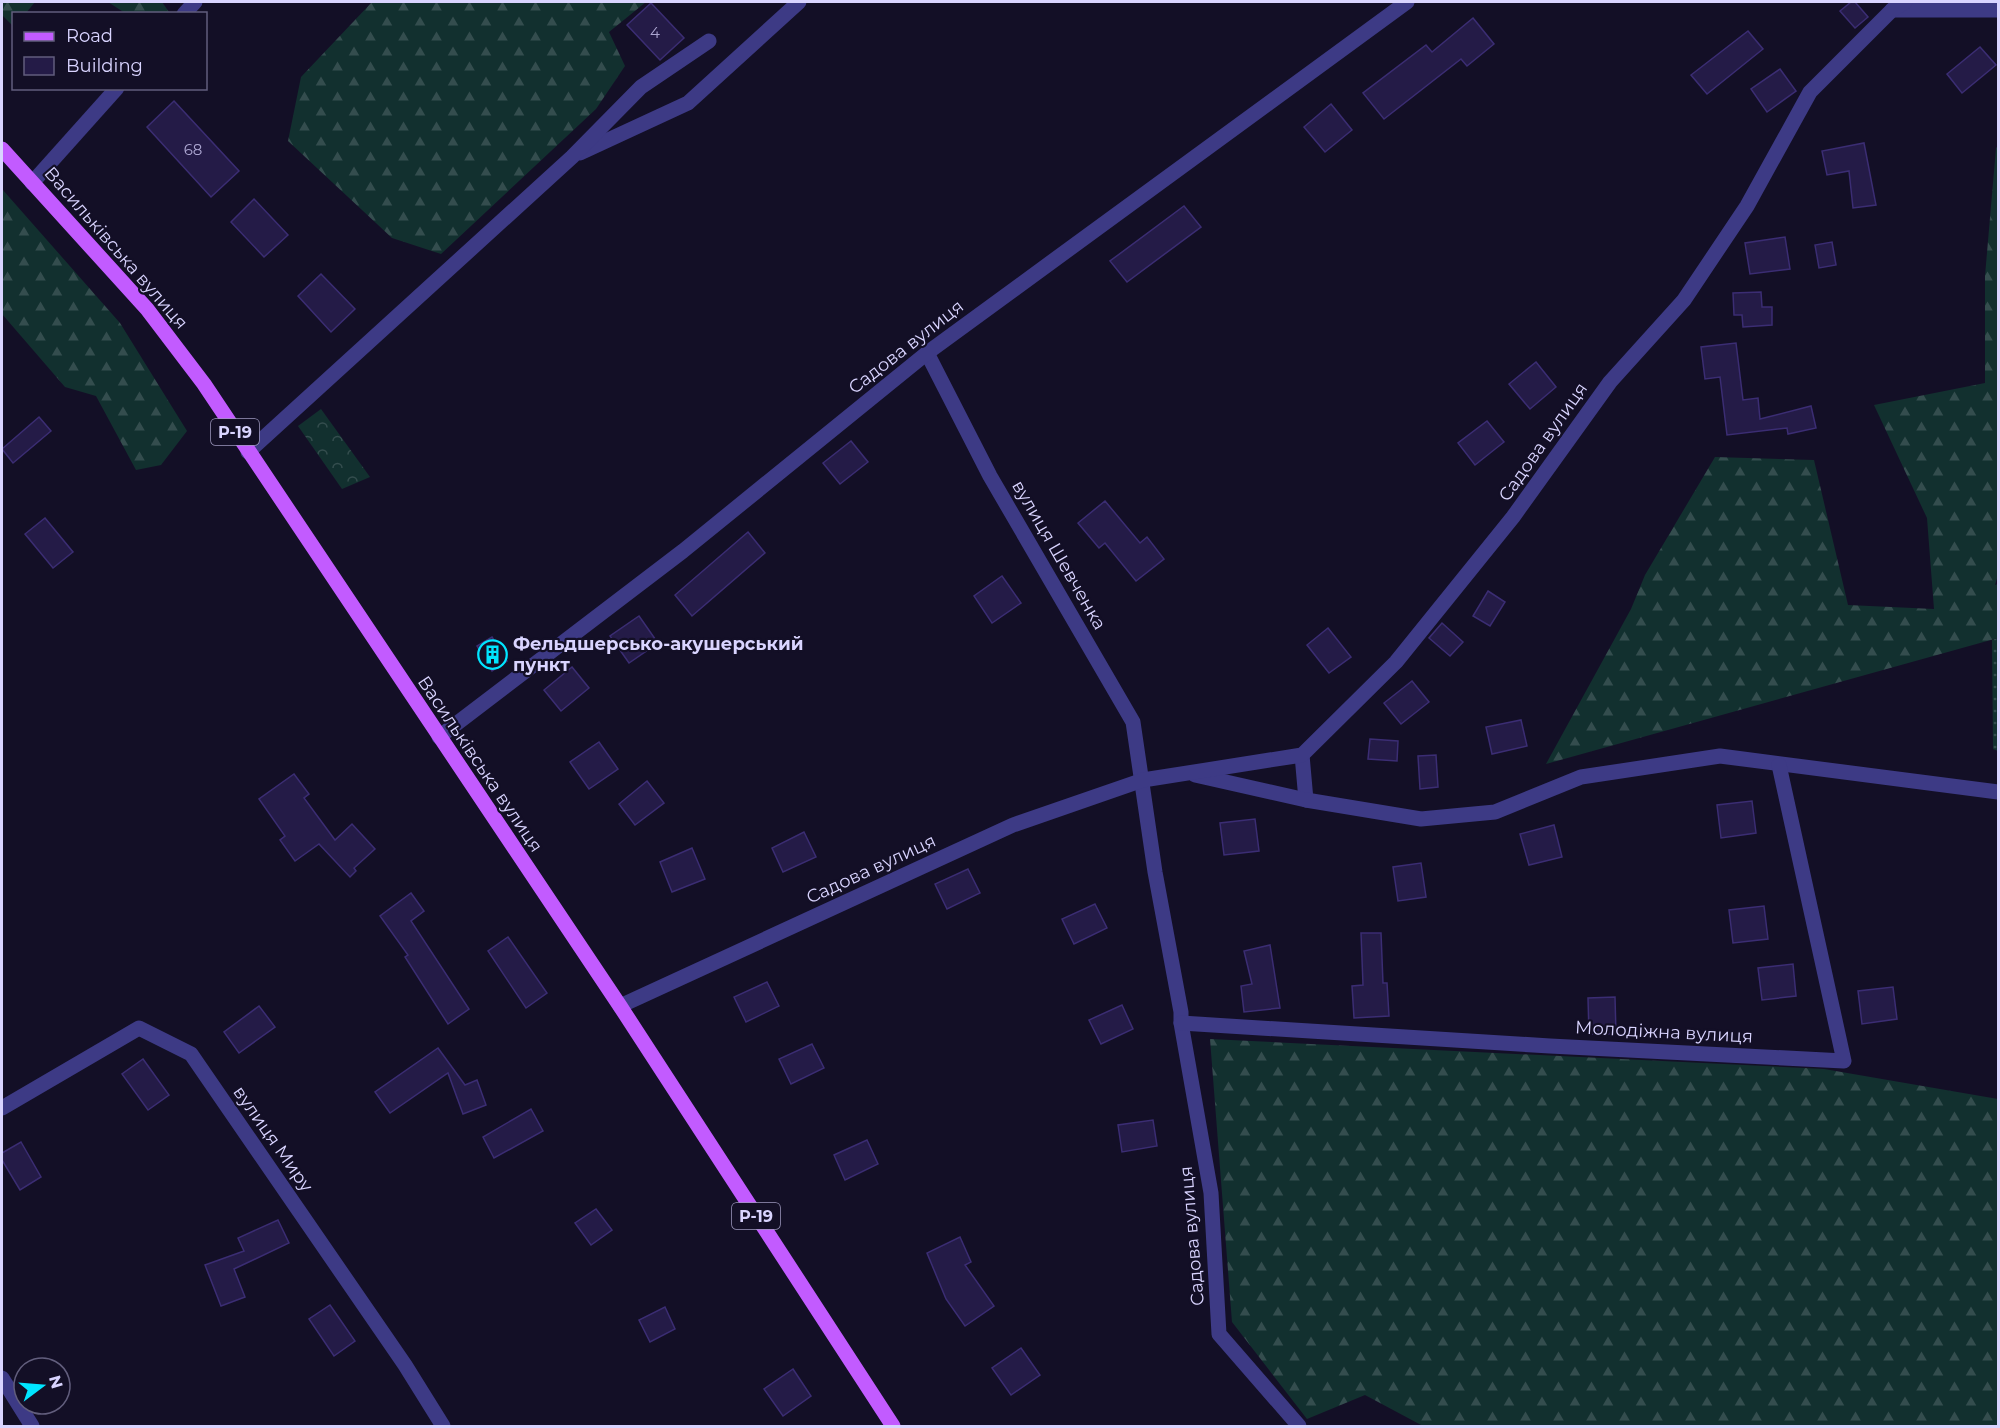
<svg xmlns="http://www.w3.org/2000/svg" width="2000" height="1428" font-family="Montserrat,sans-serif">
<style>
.grass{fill:url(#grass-dots)}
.forest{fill:url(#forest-firs)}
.park{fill:url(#park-crowns)}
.building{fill:#241b47;stroke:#3b2d73;stroke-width:1.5}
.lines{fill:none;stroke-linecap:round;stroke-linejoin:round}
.minor{stroke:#3d3a85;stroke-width:15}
.primary{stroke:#c25bff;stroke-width:15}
.labels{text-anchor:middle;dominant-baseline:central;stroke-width:4.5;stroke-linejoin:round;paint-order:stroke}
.number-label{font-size:15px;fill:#aca6d1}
.shield{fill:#130f26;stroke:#9e99be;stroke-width:1.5}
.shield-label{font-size:16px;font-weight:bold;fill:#d9d4ff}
.street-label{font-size:18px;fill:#d9d4ff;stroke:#130f26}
.poi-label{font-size:18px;font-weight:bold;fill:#d9d4ff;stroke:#130f26;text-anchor:start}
</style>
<defs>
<pattern id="grass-dots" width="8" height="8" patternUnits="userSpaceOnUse" patternTransform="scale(1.5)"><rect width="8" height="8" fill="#12302f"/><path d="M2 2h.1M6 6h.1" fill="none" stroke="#344d4e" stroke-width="1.8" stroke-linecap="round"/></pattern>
<pattern id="forest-firs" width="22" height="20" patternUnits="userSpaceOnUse" patternTransform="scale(1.5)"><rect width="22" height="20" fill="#12302f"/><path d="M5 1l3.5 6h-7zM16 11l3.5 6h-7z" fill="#344d4e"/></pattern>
<pattern id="park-crowns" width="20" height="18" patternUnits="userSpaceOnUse" patternTransform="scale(1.5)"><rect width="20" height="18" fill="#12302f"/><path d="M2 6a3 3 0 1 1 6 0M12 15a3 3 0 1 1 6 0" fill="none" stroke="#344d4e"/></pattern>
</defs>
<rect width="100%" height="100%" fill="#130f26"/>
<path class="grass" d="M 1998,638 L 1998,751 L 1993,749 L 1992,640 Z"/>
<g class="forest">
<path d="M 2,2 L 35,2 L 26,13 L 14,14 L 13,26 L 2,15 Z"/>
<path d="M 108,2 L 162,2 L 169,12 L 125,13 Z"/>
<path d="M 372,2 L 646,2 L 609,32 L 625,66 L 596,109 L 441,254 L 392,238 L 288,141 L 301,77 Z"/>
<path d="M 1998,146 L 1998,575 L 1995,585 L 1998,584 L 1998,638 L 1546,764 L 1631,609 L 1645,575 L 1715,457 L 1814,460 L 1848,605 L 1934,609 L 1927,518 L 1874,405 L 1985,383 L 1985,276 L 1996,148 Z"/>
<path d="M 2,189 L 120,323 L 187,431 L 161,465 L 136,470 L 96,396 L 65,387 L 2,314 Z"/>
<path d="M 1210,1039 L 1824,1069 L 1998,1099 L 1998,1426 L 1423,1426 L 1365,1395 L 1307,1419 L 1232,1322 Z"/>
</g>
<path class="park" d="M 321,409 L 370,477 L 342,489 L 298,426 Z"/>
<g class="building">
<path d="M 1851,2 L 1855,2 L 1868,17 L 1855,28 L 1840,11 Z"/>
<path d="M 651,3 L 684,38 L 660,60 L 627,25 Z"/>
<path d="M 1473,18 L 1494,44 L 1467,66 L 1461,59 L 1384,119 L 1363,93 L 1426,45 L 1432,52 Z"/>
<path d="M 1748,31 L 1763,49 L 1707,94 L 1691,75 Z"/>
<path d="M 1980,47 L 1996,65 L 1962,93 L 1947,74 Z"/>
<path d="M 1780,69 L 1796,91 L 1767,112 L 1751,89 Z"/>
<path d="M 174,101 L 239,171 L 211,197 L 147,127 Z"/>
<path d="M 1331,104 L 1352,130 L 1325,152 L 1304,127 Z"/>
<path d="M 1864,143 L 1876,205 L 1853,208 L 1849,171 L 1827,175 L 1822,151 Z"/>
<path d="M 254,199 L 288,235 L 264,257 L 231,222 Z"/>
<path d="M 1184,206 L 1201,227 L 1127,282 L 1110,261 Z"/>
<path d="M 1785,237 L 1790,269 L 1750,274 L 1745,243 Z"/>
<path d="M 1832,242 L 1836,265 L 1819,268 L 1815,245 Z"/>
<path d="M 321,274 L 355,309 L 331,332 L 298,296 Z"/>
<path d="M 1761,292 L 1762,307 L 1772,307 L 1772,325 L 1743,327 L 1742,315 L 1734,315 L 1733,293 Z"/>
<path d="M 1736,343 L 1743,400 L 1758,398 L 1760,419 L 1811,406 L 1816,428 L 1788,434 L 1787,428 L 1727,435 L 1720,377 L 1705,379 L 1701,347 Z"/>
<path d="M 1536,362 L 1556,387 L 1530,409 L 1509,384 Z"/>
<path d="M 39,417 L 51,431 L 13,463 L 2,449 Z"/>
<path d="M 1487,421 L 1504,442 L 1475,465 L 1458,443 Z"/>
<path d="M 851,441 L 868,462 L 840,484 L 823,463 Z"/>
<path d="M 1105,501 L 1140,543 L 1147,537 L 1164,559 L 1136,581 L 1105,543 L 1099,548 L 1078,523 Z"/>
<path d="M 45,518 L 73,552 L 53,568 L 25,534 Z"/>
<path d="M 748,532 L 765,553 L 692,616 L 675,595 Z"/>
<path d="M 1002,576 L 1021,603 L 992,623 L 974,596 Z"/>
<path d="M 1488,591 L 1505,602 L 1490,626 L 1473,616 Z"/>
<path d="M 639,616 L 658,643 L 629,663 L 610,636 Z"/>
<path d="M 1442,623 L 1463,642 L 1450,656 L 1429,638 Z"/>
<path d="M 1328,628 L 1351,657 L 1329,673 L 1307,645 Z"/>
<path d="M 492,637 L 507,661 L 492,671 L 477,646 Z"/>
<path d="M 572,667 L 589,688 L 561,711 L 544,690 Z"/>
<path d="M 1412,681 L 1429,702 L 1401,724 L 1384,703 Z"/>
<path d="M 1521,720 L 1527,746 L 1492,754 L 1486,727 Z"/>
<path d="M 1370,739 L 1398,741 L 1397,761 L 1368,759 Z"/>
<path d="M 599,742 L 618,769 L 589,789 L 570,762 Z"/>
<path d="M 1436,755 L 1438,787 L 1420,789 L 1418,756 Z"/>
<path d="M 294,774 L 309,794 L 304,798 L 335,840 L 352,824 L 375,849 L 354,868 L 356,871 L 350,877 L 319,844 L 295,861 L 280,840 L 285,836 L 259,799 Z"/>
<path d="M 647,781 L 664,803 L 635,825 L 619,804 Z"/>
<path d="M 1752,801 L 1756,833 L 1721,838 L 1717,805 Z"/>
<path d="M 1255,819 L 1259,851 L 1224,855 L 1220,823 Z"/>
<path d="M 1554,825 L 1562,857 L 1529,865 L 1520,834 Z"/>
<path d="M 804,832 L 816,857 L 783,872 L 772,848 Z"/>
<path d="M 692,848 L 705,879 L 672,892 L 660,862 Z"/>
<path d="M 1421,863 L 1426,897 L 1398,901 L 1393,867 Z"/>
<path d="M 968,869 L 980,893 L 947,909 L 935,884 Z"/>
<path d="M 411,893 L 424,911 L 411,921 L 469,1009 L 448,1024 L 405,957 L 408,955 L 380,916 Z"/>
<path d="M 1095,904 L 1107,928 L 1074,944 L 1062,919 Z"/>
<path d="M 1764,906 L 1768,939 L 1733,943 L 1729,910 Z"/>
<path d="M 1361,933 L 1381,933 L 1383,983 L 1387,983 L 1389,1016 L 1354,1018 L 1352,986 L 1363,985 Z"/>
<path d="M 508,937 L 547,993 L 526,1008 L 488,951 Z"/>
<path d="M 1270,945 L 1280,1008 L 1244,1012 L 1241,986 L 1252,984 L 1244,951 Z"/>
<path d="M 1793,964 L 1796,996 L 1762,1000 L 1758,968 Z"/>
<path d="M 767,982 L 779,1006 L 746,1022 L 734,997 Z"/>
<path d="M 1893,987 L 1897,1019 L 1862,1024 L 1858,991 Z"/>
<path d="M 1615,997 L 1616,1034 L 1589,1034 L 1588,998 Z"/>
<path d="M 1122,1005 L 1133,1029 L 1101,1044 L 1089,1020 Z"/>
<path d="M 259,1006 L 275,1027 L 239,1053 L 224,1032 Z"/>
<path d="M 812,1044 L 824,1068 L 791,1084 L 779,1059 Z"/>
<path d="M 438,1048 L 465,1085 L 477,1080 L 486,1105 L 463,1114 L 448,1073 L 390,1113 L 375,1092 Z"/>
<path d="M 143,1059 L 169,1095 L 148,1110 L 122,1074 Z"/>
<path d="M 531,1109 L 543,1131 L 494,1158 L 483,1137 Z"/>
<path d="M 1153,1120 L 1157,1146 L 1122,1152 L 1118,1125 Z"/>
<path d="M 867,1140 L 878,1164 L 845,1180 L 834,1155 Z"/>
<path d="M 21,1142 L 41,1177 L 20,1190 L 2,1160 L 2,1153 Z"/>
<path d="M 596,1209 L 612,1230 L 591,1245 L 575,1223 Z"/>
<path d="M 278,1220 L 289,1243 L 234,1269 L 245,1297 L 221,1306 L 205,1265 L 244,1251 L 238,1238 Z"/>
<path d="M 960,1237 L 971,1262 L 965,1265 L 994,1306 L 965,1326 L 946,1299 L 927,1253 Z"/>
<path d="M 330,1305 L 355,1341 L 334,1356 L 309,1319 Z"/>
<path d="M 665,1307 L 675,1329 L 650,1342 L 639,1320 Z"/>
<path d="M 1021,1348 L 1040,1375 L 1011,1395 L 992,1368 Z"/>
<path d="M 793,1369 L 811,1396 L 783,1416 L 764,1389 Z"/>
</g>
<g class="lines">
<g class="minor">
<path d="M 1892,10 L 1998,10"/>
<path d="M 184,14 L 195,2"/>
<path d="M 580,153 L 688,103 L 799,2"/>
<path d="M 32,183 L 117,88"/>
<path d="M 927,353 L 990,476 L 1133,722 L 1155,872 L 1181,1012 L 1181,1023 L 1211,1193 L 1219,1334 L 1299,1426"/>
<path d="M 248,452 L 572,157 L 641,87 L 709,41"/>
<path d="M 439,737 L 683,551 L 927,353 L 1407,2"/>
<path d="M 1302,755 L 1306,800"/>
<path d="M 1195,775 L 1306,800 L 1421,819 L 1495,812 L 1581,777 L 1720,756 L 1998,792"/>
<path d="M 620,1006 L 1013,825 L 1143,780 L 1302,755 L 1396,662 L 1513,517 L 1610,382 L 1684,300 L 1747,206 L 1810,92 L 1892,10 L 1905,2"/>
<path d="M 1181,1023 L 1550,1046 L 1844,1061 L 1779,765"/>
<path d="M 2,1108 L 139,1028 L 191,1054 L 405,1365 L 443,1426"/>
<path d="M 2,1378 L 32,1426"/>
</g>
<path class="primary" d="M 2,149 L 147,309 L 204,384 L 620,1006 L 893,1426"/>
</g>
<defs>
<symbol id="building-ring" viewBox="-11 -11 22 22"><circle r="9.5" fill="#130f26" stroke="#00e5ff" stroke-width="1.5"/><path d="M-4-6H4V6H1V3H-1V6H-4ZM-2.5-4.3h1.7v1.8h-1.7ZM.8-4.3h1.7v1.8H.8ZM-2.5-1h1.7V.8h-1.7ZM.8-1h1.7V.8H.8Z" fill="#00e5ff"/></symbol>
</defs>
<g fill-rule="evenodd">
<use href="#building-ring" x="476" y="638" width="33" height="33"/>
</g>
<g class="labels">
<g class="number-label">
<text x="655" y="32">4</text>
<text x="193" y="149">68</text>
</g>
<g class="shield">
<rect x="211" y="419" width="48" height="26" rx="4.5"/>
<rect x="732" y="1203" width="48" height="26" rx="4.5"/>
</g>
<g class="shield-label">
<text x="235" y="432">Р-19</text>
<text x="756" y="1216">Р-19</text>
</g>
<g class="street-label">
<text transform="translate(116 248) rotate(49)">Васильківська вулиця</text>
<text transform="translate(906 347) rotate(-38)">Садова вулиця</text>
<text transform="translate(1543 442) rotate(-55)">Садова вулиця</text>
<text transform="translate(1059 555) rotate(60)">вулиця Шевченка</text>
<text transform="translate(480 764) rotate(56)">Васильківська вулиця</text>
<text transform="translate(871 869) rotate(-25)">Садова вулиця</text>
<text transform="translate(1664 1032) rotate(3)">Молодіжна вулиця</text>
<text transform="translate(273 1139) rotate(55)">вулиця Миру</text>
<text transform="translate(1192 1236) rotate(-95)">Садова вулиця</text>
</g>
<g class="poi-label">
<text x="513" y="644">Фельдшерсько-акушерський<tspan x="513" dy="21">пункт</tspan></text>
</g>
</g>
<rect width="2000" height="1428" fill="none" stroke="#d9d4ff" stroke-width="6"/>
<rect x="12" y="12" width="195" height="78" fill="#130f26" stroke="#625e7d" stroke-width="1.5"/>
<rect x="24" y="32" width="30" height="9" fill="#c25bff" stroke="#625e7d" stroke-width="1.5"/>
<text x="66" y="42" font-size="18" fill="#d9d4ff">Road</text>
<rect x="24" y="57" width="30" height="18" fill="#241b47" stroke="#625e7d" stroke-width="1.5"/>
<text x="66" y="72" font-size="18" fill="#d9d4ff">Building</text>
<g transform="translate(42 1386) rotate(74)"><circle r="28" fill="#130f26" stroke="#625e7d" stroke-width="1.5"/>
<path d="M0-4.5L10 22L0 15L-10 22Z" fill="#00e5ff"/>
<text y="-9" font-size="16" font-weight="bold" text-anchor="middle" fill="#d9d4ff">N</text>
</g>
</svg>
